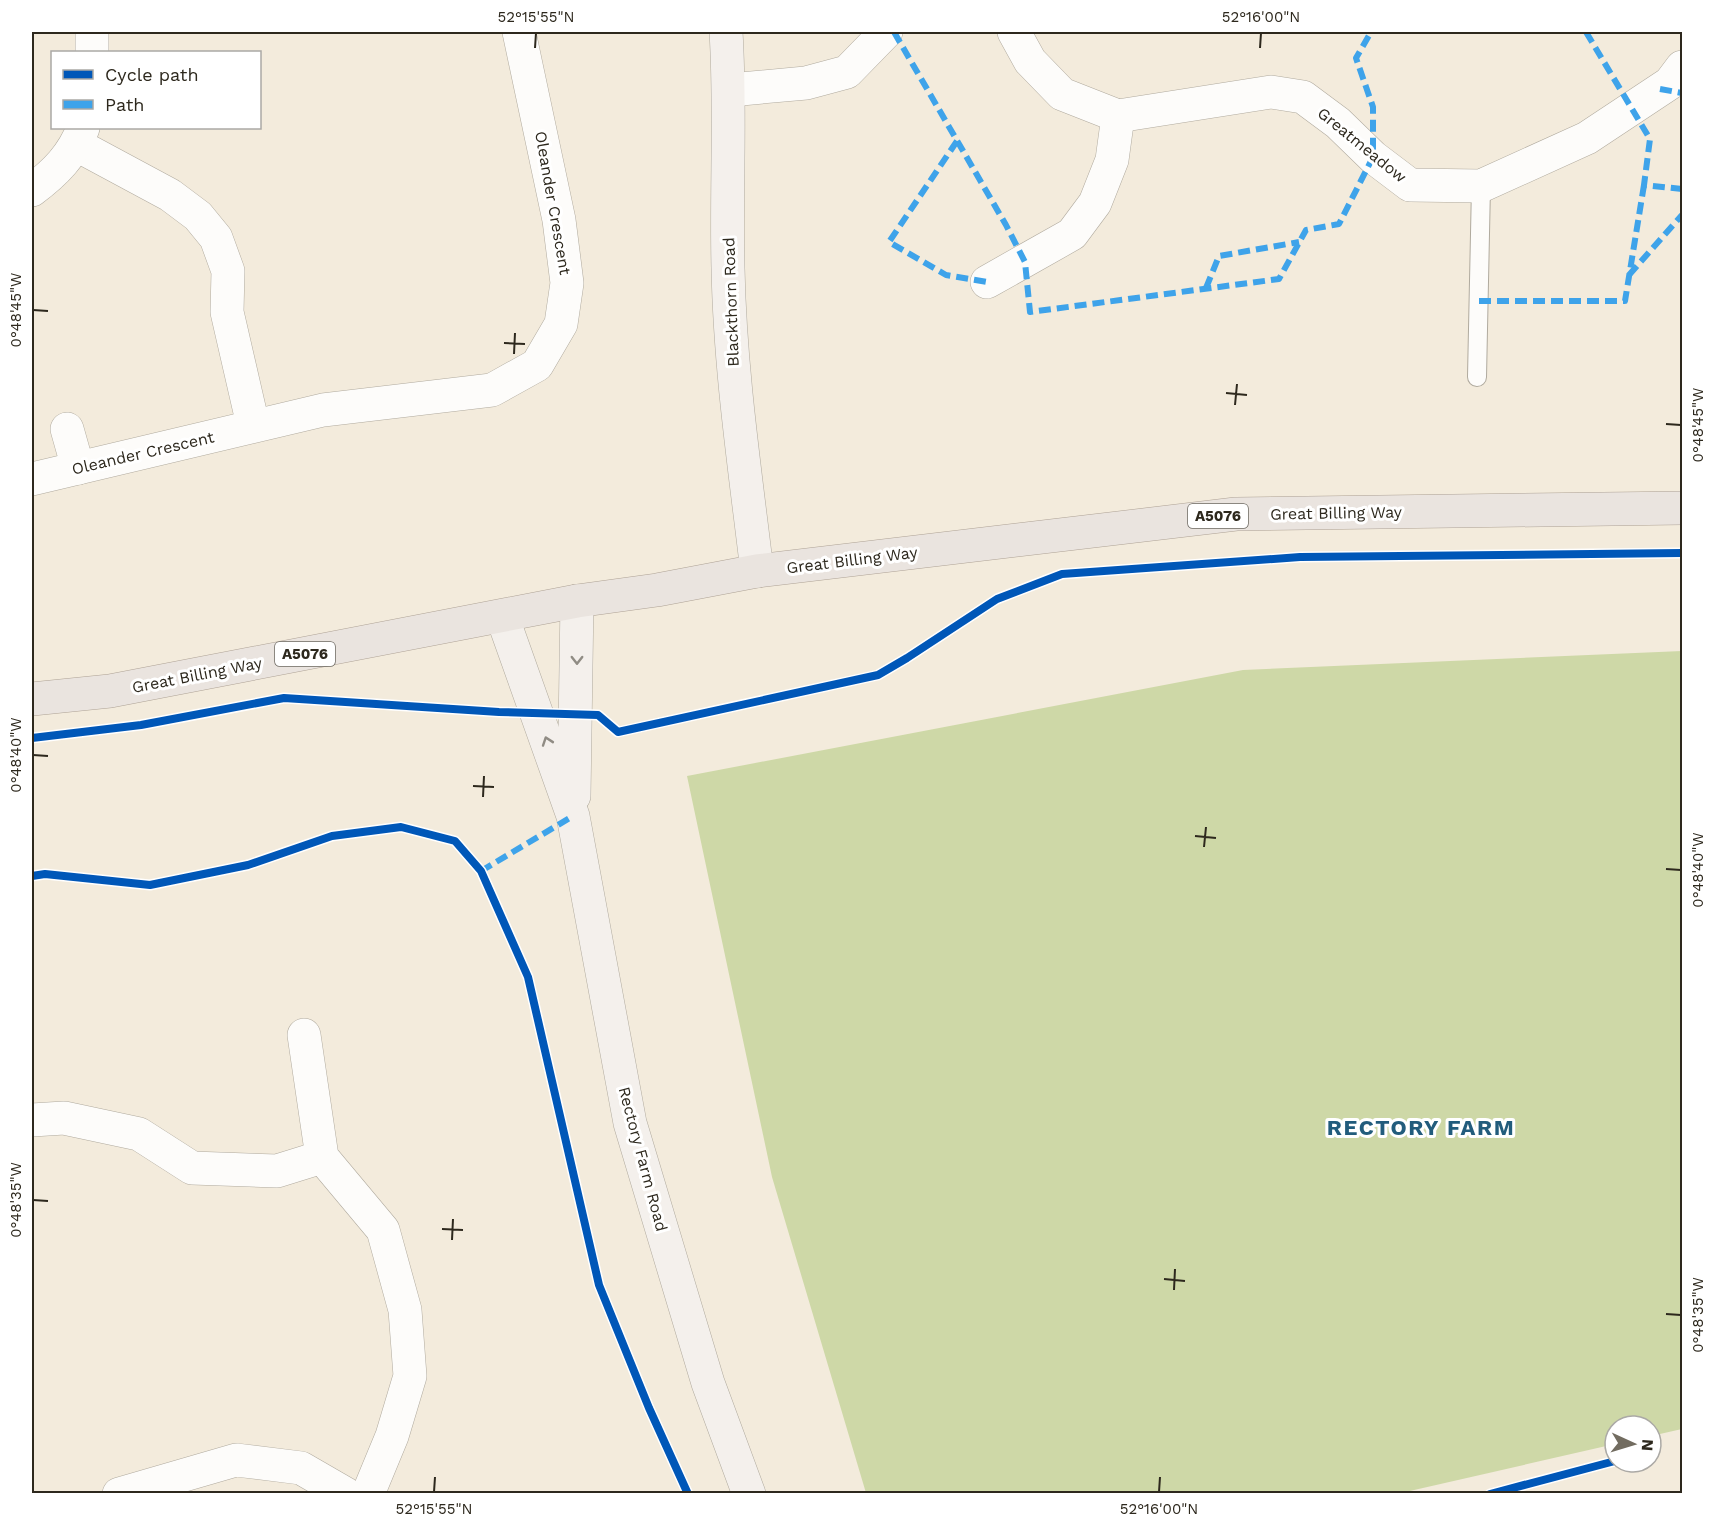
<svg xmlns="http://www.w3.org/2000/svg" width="1714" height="1525" font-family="'Work Sans',sans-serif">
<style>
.green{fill:#ced8a7}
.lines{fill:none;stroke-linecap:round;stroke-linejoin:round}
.lane-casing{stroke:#b0aa9e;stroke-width:20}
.street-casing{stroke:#b0aa9e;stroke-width:34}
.secondary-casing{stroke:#b0aa9e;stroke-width:34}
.primary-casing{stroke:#aea295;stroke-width:34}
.lane{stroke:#fdfcfa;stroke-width:18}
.street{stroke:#fdfcfa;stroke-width:33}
.secondary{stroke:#f4f0ec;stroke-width:33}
.primary{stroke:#eae4df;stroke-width:33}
.quiet{stroke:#3ea3ea;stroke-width:6;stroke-dasharray:12 6;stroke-linecap:butt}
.cycleway-casing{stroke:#fff;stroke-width:11}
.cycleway{stroke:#0057b8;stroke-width:8}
.oneway{stroke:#908c84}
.ticks{fill:none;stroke:#2d281d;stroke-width:2}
.labels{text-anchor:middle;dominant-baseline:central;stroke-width:6;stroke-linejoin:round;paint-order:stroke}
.shield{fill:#fff;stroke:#6c6861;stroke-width:1.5}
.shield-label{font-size:15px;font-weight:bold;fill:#2d281d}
.street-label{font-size:16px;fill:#2d281d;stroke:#fff}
.district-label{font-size:22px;font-weight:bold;letter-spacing:1.5px;fill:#225c7c;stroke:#fff}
.neatline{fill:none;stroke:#2d281d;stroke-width:2}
.ticks-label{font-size:15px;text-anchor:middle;fill:#2d281d}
</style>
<rect width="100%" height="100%" fill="#f3ebdc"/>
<path class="green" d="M 1682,651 L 1682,1429 L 1651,1436 L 1651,1426 L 1615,1426 L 1615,1444 L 1401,1493 L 866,1493 L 772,1177 L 687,776 L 1243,670 Z"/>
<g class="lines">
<defs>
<path id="lane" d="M 1477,377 L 1481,186"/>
<g id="street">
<path d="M 1014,32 L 1030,61 L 1062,94 L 1118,116 L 1271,92 L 1303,97 L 1338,123 L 1373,157 L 1410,185 L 1481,186 L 1587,138 L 1670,83 L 1682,67"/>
<path d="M 92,52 L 92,32"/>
<path d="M 730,90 L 806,83 L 847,72 L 886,32"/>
<path d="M 77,145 L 170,195 L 198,216 L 216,238 L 228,271 L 227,312 L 253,425"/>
<path d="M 32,190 C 55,173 73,155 83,128"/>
<path d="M 987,282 L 1072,234 L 1095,203 L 1112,160 L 1118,116"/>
<path d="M 67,429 L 78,468"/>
<path d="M 32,479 L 323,410 L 492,390 L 537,365 L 561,324 L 567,283 L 559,220 L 519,32"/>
<path d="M 304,1035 L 322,1157 L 383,1230 L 405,1310 L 410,1376 L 392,1436 L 368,1494"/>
<path d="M 32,1120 L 64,1118 L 139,1134 L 192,1168 L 277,1171 L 322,1157"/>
<path d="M 119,1494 L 236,1460 L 301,1468 L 346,1494"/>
</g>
<g id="secondary">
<path d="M 726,32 C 731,110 726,189 728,268 C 730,370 745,470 757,571"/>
<path d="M 502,616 L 573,816 L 630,1123 L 708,1383 L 749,1494"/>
<path d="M 574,796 L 577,601"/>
</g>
<path id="primary" d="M 32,699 L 110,691 L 577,601 L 657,590 L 757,571 L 1236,514 L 1682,508"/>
</defs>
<use href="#lane" class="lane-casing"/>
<use href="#street" class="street-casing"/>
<use href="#secondary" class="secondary-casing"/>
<use href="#primary" class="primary-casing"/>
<use href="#lane" class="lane"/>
<use href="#street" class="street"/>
<use href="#secondary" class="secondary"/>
<use href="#primary" class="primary"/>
<g class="quiet">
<path d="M 894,32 L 1006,225 L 1025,262 L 1030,312 L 1279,279 L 1306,230 L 1339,224 L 1373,157 L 1373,107 L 1356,58 L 1371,32"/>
<path d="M 1586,32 L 1650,139 L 1644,185 L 1682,189"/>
<path d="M 1660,89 L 1682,93"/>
<path d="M 957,141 L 889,242 L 946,275 L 987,282"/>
<path d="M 1629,275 L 1682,215"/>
<path d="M 1206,288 L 1219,256 L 1299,242"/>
<path d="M 1479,301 L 1625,301 L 1644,185"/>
<path d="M 481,871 L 573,816"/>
</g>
<defs>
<g id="cycleway">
<path d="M 32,738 L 141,725 L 284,698 L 499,712 L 598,715 L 618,732 L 878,675 L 907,658 L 997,599 L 1062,574 L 1300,557 L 1682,553"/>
<path d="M 32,876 L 45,874 L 150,885 L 248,865 L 332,836 L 401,827 L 455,841 L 481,871 L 528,977 L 599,1285 L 649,1408 L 688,1494"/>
<path d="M 1490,1494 L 1615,1461"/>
</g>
</defs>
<use href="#cycleway" class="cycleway-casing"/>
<use href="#cycleway" class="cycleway"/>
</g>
<defs><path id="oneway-chevron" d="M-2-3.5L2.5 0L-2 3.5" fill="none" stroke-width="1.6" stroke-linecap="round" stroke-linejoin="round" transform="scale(1.5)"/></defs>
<g class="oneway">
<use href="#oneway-chevron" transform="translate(577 660) rotate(90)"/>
<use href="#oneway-chevron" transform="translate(547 741) rotate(-109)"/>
</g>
<path class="ticks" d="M 535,48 L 536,33M 1260,48 L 1261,33M 33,310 L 48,311M 504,343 L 525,344M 514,354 L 515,333M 1226,393 L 1247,395M 1235,405 L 1237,384M 1666,424 L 1681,425M 33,755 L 48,756M 473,786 L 494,787M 483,797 L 484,776M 1195,836 L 1216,838M 1204,847 L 1206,827M 1666,869 L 1681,870M 33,1200 L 48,1201M 442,1229 L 463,1230M 452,1240 L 453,1219M 1164,1279 L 1185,1281M 1174,1290 L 1175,1269M 1666,1314 L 1681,1315M 434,1492 L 435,1477M 1159,1492 L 1160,1477"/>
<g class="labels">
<g class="shield">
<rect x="1188" y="504" width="60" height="24" rx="4.5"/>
<rect x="275" y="642" width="60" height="24" rx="4.5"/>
</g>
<g class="shield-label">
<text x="1218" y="516">A5076</text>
<text x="305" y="654">A5076</text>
</g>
<g class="street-label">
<text transform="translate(1362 145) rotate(39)">Greatmeadow</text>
<text transform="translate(553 203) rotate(80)">Oleander Crescent</text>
<text transform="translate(731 302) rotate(-92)">Blackthorn Road</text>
<text transform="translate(143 453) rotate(-13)">Oleander Crescent</text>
<text transform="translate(1336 513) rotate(-1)">Great Billing Way</text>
<text transform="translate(852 560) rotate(-7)">Great Billing Way</text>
<text transform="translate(197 675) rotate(-11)">Great Billing Way</text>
<text transform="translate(643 1159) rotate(75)">Rectory Farm Road</text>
</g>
<g class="district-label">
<text x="1421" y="1127">RECTORY FARM</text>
</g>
</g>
<rect width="1714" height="1525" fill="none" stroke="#ffffff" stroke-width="66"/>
<rect x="51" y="51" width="210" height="78" fill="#ffffff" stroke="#aba9a5" stroke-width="1.5"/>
<rect x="63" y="70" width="30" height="9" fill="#0057b8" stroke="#aba9a5" stroke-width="1.5"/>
<text x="105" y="81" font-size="18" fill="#2d281d">Cycle path</text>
<rect x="63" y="100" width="30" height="9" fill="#3ea3ea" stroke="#aba9a5" stroke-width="1.5"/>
<text x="105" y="111" font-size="18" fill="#2d281d">Path</text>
<g transform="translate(1633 1444) rotate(94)"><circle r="28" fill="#ffffff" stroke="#aba9a5" stroke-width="1.5"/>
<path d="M0-4.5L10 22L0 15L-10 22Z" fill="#726c60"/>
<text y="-9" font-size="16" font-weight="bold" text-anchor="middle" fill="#2d281d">N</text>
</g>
<rect x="33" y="33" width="1648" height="1459" class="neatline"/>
<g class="ticks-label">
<text x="536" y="22">52°15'55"N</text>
<text x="1261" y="22">52°16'00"N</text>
<text transform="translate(16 310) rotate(-90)" y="5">0°48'45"W</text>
<text transform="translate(1698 425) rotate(-90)" y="5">0°48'45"W</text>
<text transform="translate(16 755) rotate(-90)" y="5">0°48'40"W</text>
<text transform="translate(1698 870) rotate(-90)" y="5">0°48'40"W</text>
<text transform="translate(16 1200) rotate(-90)" y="5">0°48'35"W</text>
<text transform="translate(1698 1315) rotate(-90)" y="5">0°48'35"W</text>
<text x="434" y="1514">52°15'55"N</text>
<text x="1159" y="1514">52°16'00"N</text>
</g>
</svg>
